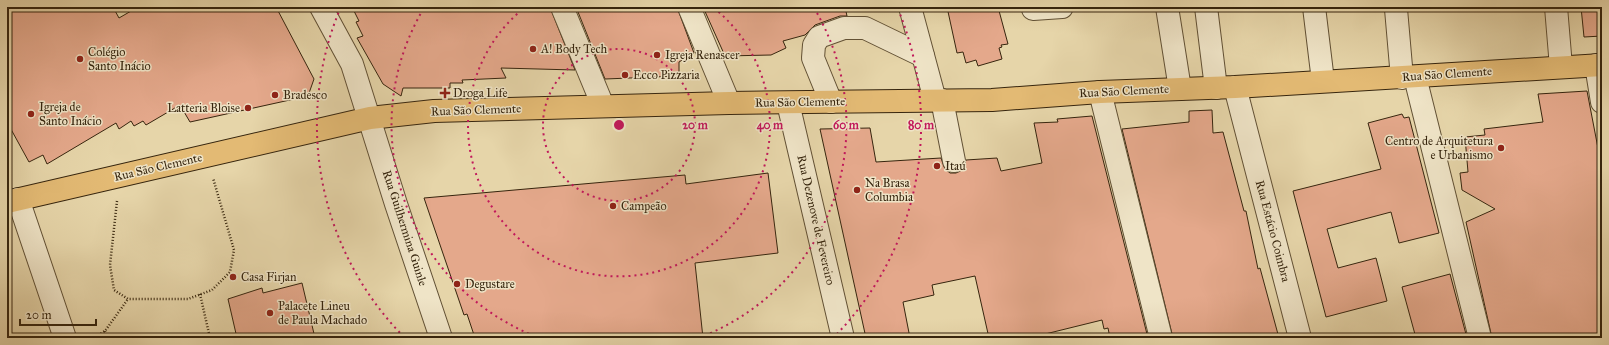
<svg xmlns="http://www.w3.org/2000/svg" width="1609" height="345" font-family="'IM FELL Great Primer',serif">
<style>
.building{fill:#e4a88b;stroke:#36250e}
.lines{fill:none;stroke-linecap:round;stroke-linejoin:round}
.minor-casing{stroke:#625135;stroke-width:24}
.major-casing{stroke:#36250e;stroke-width:24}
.path{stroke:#36250e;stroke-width:2.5;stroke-dasharray:1 2;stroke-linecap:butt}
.minor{stroke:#efe4c7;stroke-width:22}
.major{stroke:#e3ba74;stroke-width:22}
.ring{fill:none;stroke:#c2185b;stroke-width:2;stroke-dasharray:2 4}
.poi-dot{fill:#8f2418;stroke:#efe4c7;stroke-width:1.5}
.labels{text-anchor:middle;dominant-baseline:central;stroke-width:3;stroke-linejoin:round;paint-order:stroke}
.poi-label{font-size:12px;fill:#36250e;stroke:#efe4c7;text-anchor:start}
.street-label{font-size:12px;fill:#36250e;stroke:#efe4c7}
.centre{fill:#c2185b;stroke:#efe4c7;stroke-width:2}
.ring-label{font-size:12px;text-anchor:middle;font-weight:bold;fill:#c2185b;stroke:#efe4c7;stroke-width:3;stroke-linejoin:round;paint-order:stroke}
</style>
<rect width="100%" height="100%" fill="#e6d5a9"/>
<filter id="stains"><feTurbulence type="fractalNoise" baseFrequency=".005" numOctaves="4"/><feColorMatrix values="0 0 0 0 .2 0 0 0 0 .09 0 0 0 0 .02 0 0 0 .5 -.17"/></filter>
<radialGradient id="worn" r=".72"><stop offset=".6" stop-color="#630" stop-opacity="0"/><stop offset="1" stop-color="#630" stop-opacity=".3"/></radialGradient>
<g class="building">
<path d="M 7,7 L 113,7 L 119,18 L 138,7 L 276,7 L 314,79 L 308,96 L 190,122 L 180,105 L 146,125 L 143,121 L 134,126 L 131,121 L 119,129 L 116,123 L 47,164 L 43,155 L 29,162 L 7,122 Z"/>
<path d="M 352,7 L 550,7 L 575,70 L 501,68 L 506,78 L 462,80 L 463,83 L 450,83 L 450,88 L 403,88 L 401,96 L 383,84 L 357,38 L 363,36 L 356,22 L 359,21 Z"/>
<path d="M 576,7 L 677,7 L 694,53 L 679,62 L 679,76 L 605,79 Z"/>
<path d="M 703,7 L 845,7 L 847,16 L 840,16 L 815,25 L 805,35 L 783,41 L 786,48 L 771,55 L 725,56 Z"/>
<path d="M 947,7 L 998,7 L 1008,44 L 1001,45 L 1002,47 L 999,48 L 1002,59 L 978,66 L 976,60 L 966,63 L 963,52 L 957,53 Z"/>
<path d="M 1581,7 L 1602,7 L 1602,36 L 1584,37 Z"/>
<path d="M 1587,91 L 1602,169 L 1602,338 L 1492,338 L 1466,222 L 1495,209 L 1462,190 L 1460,173 L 1468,172 L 1465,137 L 1485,135 L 1484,129 L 1543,122 L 1538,94 Z"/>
<path d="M 1212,110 L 1213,133 L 1223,132 L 1244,211 L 1246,211 L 1258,269 L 1260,268 L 1279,338 L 1173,338 L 1122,129 L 1189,122 L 1189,111 Z"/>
<path d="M 1402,114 L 1404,118 L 1409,117 L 1439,233 L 1399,243 L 1391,212 L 1327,229 L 1338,268 L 1376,258 L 1387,301 L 1326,317 L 1293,191 L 1381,169 L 1368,123 Z"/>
<path d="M 1092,116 L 1148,338 L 1110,338 L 1108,328 L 1104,329 L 1102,320 L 1029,338 L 989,338 L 975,276 L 932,285 L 934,295 L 903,302 L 910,338 L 866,338 L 820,129 L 870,128 L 876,162 L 941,158 L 945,169 L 950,173 L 956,173 L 962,170 L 966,160 L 997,158 L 1001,171 L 1042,163 L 1034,123 L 1058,122 L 1057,119 Z"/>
<path d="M 768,173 L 778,253 L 695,263 L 703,338 L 475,338 L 467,314 L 464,315 L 424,198 L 685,175 L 686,184 Z"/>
<path d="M 1450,274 L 1467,338 L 1416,338 L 1402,287 Z"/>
<path d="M 302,283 L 315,338 L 237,338 L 228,299 L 262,288 L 263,293 Z"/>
</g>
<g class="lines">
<defs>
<g id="minor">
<path d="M 321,7 L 352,64 L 396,204 L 441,338"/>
<path d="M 562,7 L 603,106"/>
<path d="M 689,7 L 729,103"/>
<path d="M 910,7 L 935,100"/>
<path d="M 1167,7 L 1180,89"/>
<path d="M 1206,7 L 1216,88"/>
<path d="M 1314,7 L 1323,81"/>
<path d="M 1556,7 L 1561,67"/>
<path d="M 1033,9 L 1062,7"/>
<path d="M 1396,9 L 1402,78"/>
<path d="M 1596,65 L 1602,102"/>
<path d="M 1415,77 L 1480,338"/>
<path d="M 1235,87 L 1300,338"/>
<path d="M 1100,92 L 1161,338"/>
<path d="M 942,100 L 954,161"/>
<path d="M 831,102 L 813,58 L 814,45 L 819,37 L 844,28 L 865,28 L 923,56"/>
<path d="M 788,103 L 843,338"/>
<path d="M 18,199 L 65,338"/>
</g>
<path id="major" d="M 7,202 L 370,118 L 434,111 L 729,103 L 992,100 L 1100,92 L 1235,87 L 1602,65"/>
</defs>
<use href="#minor" class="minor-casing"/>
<use href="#major" class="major-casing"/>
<g class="path">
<path d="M 117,201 L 110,265 L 114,290 L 128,299 L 188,299 L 212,290 L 230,272 L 234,250 L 213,178"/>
<path d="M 200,294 L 210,338"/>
<path d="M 105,331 L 107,338"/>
<path d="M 93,338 L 105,331 L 128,299"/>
</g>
<use href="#minor" class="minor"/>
<use href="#major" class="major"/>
</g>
<g class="ring">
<circle cx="619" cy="125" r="76"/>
<path d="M714 8A151 151 0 1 1 524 8"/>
<path d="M540 338A227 227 0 0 1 424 8M814 8A227 227 0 0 1 698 338"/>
<path d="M404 337A302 302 0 0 1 340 9M898 9A302 302 0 0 1 834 337"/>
</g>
<g class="poi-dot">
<circle cx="533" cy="49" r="4"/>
<circle cx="657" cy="55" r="4"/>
<circle cx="80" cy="59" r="4"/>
<circle cx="625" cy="75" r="4"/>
<path d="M443 87h4v4h4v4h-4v4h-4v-4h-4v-4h4z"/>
<circle cx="275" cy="95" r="4"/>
<circle cx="248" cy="108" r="4"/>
<circle cx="31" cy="114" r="4"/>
<circle cx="1501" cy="148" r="4"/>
<circle cx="937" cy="166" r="4"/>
<circle cx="857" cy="190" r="4"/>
<circle cx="613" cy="206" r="4"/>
<circle cx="233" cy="277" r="4"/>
<circle cx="457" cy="284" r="4"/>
<circle cx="270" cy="313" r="4"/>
</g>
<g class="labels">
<g class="poi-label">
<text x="541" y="49">A! Body Tech</text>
<text x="88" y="52">Colégio<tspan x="88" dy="14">Santo Inácio</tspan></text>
<text x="665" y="55">Igreja Renascer</text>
<text x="633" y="75">Ecco Pizzaria</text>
<text x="453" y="93">Droga Life</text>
<text x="283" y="95">Bradesco</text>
<text x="39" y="107">Igreja de<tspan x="39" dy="14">Santo Inácio</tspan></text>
<text x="240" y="108" text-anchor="end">Latteria Bloise</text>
<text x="1493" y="141" text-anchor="end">Centro de Arquitetura<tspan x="1493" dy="14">e Urbanismo</tspan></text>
<text x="945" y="166">Itaú</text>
<text x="865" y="183">Na Brasa<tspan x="865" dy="14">Columbia</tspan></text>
<text x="621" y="206">Campeão</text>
<text x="241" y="277">Casa Firjan</text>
<text x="465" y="284">Degustare</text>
<text x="278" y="306">Palacete Lineu<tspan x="278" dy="14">de Paula Machado</tspan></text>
</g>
<g class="street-label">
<text transform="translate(1447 74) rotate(-4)">Rua São Clemente</text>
<text transform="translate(1124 91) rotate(-3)">Rua São Clemente</text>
<text transform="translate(800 102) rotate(-1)">Rua São Clemente</text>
<text transform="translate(476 110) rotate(-2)">Rua São Clemente</text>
<text transform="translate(158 167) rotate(-13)">Rua São Clemente</text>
<text transform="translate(816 220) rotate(77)">Rua Dezenove de Fevereiro</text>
<text transform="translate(405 228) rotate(72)">Rua Guilhermina Guinle</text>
<text transform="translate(1273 231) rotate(75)">Rua Estácio Coimbra</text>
</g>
</g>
<circle cx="619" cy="125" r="6" class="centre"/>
<g class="ring-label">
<text x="695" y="129">20 m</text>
<text x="770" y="129">40 m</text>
<text x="846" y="129">60 m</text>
<text x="921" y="129">80 m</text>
</g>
<rect width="1609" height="345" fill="none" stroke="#e6d5a9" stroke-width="24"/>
<rect x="8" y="8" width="1593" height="329" fill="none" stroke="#36250e" stroke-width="2"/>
<rect x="12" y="12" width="1585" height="321" fill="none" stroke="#36250e"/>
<path d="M20 319v6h76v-6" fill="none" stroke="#36250e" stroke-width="2"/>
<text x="26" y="319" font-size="12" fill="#36250e" stroke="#efe4c7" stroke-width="3" paint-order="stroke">20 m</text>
<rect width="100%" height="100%" filter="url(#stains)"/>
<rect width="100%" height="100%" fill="url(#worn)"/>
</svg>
